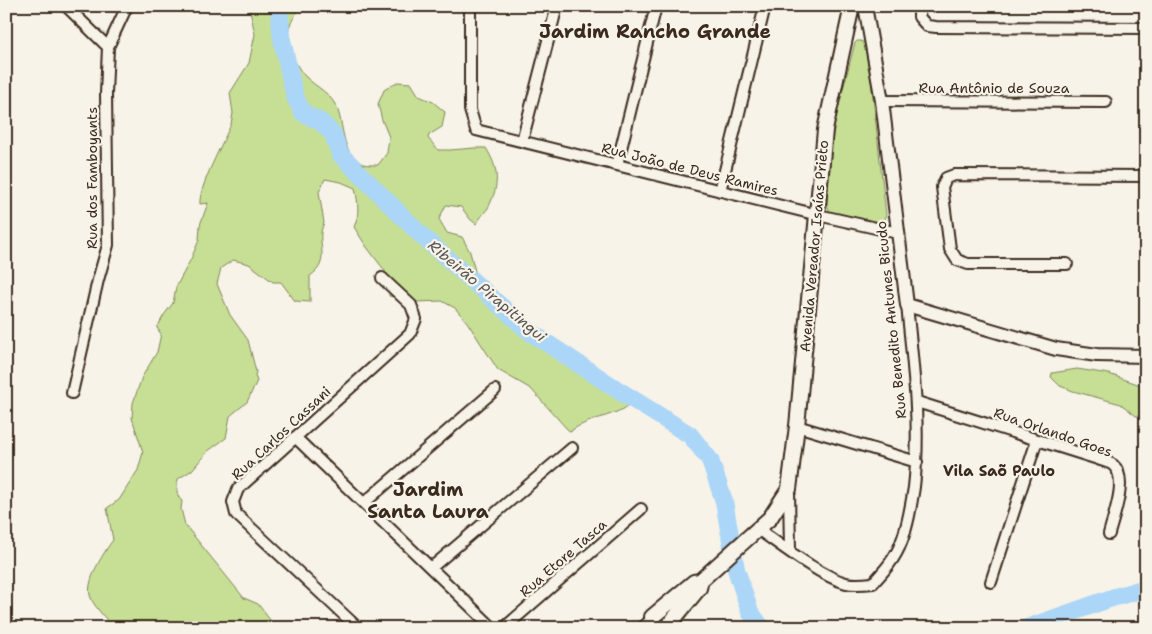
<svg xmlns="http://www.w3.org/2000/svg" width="1152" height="634" font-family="'Shantell Sans',sans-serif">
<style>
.green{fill:#c6df95;stroke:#80845a}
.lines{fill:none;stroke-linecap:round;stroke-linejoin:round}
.river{stroke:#abd6f7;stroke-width:18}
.minor-casing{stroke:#3b2a1e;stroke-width:14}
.tertiary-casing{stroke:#3b2a1e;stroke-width:16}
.secondary-casing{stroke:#3b2a1e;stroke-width:18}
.minor{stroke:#f7f3e8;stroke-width:10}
.tertiary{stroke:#f7f3e8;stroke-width:12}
.secondary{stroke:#f7f3e8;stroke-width:14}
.labels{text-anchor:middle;stroke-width:4.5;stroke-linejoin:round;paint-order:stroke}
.street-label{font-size:14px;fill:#3b2a1e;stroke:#f7f3e8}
.water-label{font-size:15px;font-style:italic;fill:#575554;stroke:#f7f3e8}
.neighbourhood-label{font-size:15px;font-weight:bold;fill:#3b2a1e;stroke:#f7f3e8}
.district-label{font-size:19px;font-weight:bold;fill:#3b2a1e;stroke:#f7f3e8}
</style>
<rect width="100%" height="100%" fill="#f7f3e8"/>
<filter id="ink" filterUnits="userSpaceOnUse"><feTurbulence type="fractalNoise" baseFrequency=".02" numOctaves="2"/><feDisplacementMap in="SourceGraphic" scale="10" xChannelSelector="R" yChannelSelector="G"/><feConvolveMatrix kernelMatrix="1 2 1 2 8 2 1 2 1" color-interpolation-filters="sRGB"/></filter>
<g filter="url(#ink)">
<path class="green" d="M249,6H300C296,14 290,23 288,31C286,43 296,68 306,77C316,87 329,92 336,106C345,124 340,154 363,164C367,165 373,165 378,165L387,153L389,137L382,120L378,104L384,90L397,82L411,83L419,96L433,102L445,112L442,127L429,135L428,138L438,150C455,151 470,147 486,148C499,169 500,185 488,208C484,213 480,218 476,224L470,219L461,207L446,205L439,219L447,233L462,237L470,252L475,271L482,285L492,297L516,316L526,327L553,341L566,350L577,362L606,379L628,395L629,406C611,417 590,418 572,430L571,432L567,429L531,389L498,370L467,322L455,308L442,301L416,302L389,296V283L385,271L366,246L354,227C360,214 358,202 355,188L341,182L325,179L319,192L324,223C314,242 333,261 310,276V302L295,301L281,282H273L249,264L233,260L221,268L217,284L230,315L248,340L256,372L255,376L257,381L247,402L230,416L226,438L208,451L192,470L178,479C177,487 175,495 182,501L181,509L185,525L244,598L258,604L276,628H113C107,619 92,605 90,595C86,580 104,552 113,540L107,508L119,500L138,470L143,452L132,418L133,403L142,377L157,352L161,334L157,328L164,315L173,303L176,287L191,259L199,240L200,225L208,203L200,204C198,188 224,141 231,124L233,113L230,93L249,63L255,34Z
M857,41H861L865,44L870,70L886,215L883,221L876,223L830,212L827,205L832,139L835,120L855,43Z
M1077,369L1109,374L1146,387V416H1136L1121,404L1073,391L1060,386L1051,377L1052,373Z"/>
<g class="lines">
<path class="river" d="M281,6L279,10L282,40L295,97L303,113L321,122L333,134L340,154L423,237L530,332L621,392L690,435L710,460L724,501L736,569L750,612L762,628
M1027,628L1112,598L1146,588"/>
<defs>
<path id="minor" d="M66,6L108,47
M470,6V110L476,130L818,215L898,233
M919,6V17L927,26L936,27L1146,28
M882,101L1106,102
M522,141L557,6
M617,165L656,6
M720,191L765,6
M1067,264H968L957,260L950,249L942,187L946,178L954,175L1146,176
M72,393L98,280L108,245L106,94L108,47L127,6
M917,402L1098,459C1102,461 1109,462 1113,465C1129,478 1113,517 1109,534
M797,426L917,462
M295,437L493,628
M789,489L790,551
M364,503L495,390
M759,530C781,545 820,576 846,583C854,585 864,584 873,583C884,571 895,559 901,543C908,526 911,506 914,487C921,426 913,366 907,305
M431,568L572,448
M991,582L1037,440
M358,628L236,514L233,502L238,489L410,334L416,319L411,305L382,278
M504,628L641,509"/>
<path id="tertiary" d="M865,6L882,101L907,305L1056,349L1097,355L1146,356
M643,628L648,624"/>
<path id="secondary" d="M652,617L694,582L700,581L770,518L789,489L797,426L825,130L852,6
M668,626L699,588L700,584"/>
</defs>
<use href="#minor" class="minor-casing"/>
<use href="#tertiary" class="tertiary-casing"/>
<use href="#secondary" class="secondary-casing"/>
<use href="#minor" class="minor"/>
<use href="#tertiary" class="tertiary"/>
<use href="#secondary" class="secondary"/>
</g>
</g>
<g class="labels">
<g class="street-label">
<text x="994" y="93">Rua Antônio de Souza</text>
<text transform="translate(690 169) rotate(14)" y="5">Rua João de Deus Ramires</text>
<text transform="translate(92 178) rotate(-90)" y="5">Rua dos Famboyants</text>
<text transform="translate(814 246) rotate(-85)" y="5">Avenida Vereador Isaías Prieto</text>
<text transform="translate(891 320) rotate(-96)" y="5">Rua Benedito Antunes Bicudo</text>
<text transform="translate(1053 432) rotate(19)" y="5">Rua Orlando Goes</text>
<text transform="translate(281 433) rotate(-43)" y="5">Rua Carlos Cassani</text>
<text transform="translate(563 558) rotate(-41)" y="5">Rua Etore Tasca</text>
</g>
<g class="water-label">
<text transform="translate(487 291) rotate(40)" y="5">Ribeirão Pirapitingui</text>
</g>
<g class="neighbourhood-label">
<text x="999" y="476">Vila Saõ Paulo</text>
</g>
<g class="district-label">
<text x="655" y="38">Jardim Rancho Grande</text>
<text x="428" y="496">Jardim<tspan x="428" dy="22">Santa Laura</tspan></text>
</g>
</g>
<rect width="1152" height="634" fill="none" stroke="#f7f3e8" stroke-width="25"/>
<rect x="12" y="12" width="1127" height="609" fill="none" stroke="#3b2a1e" stroke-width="2" filter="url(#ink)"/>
</svg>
